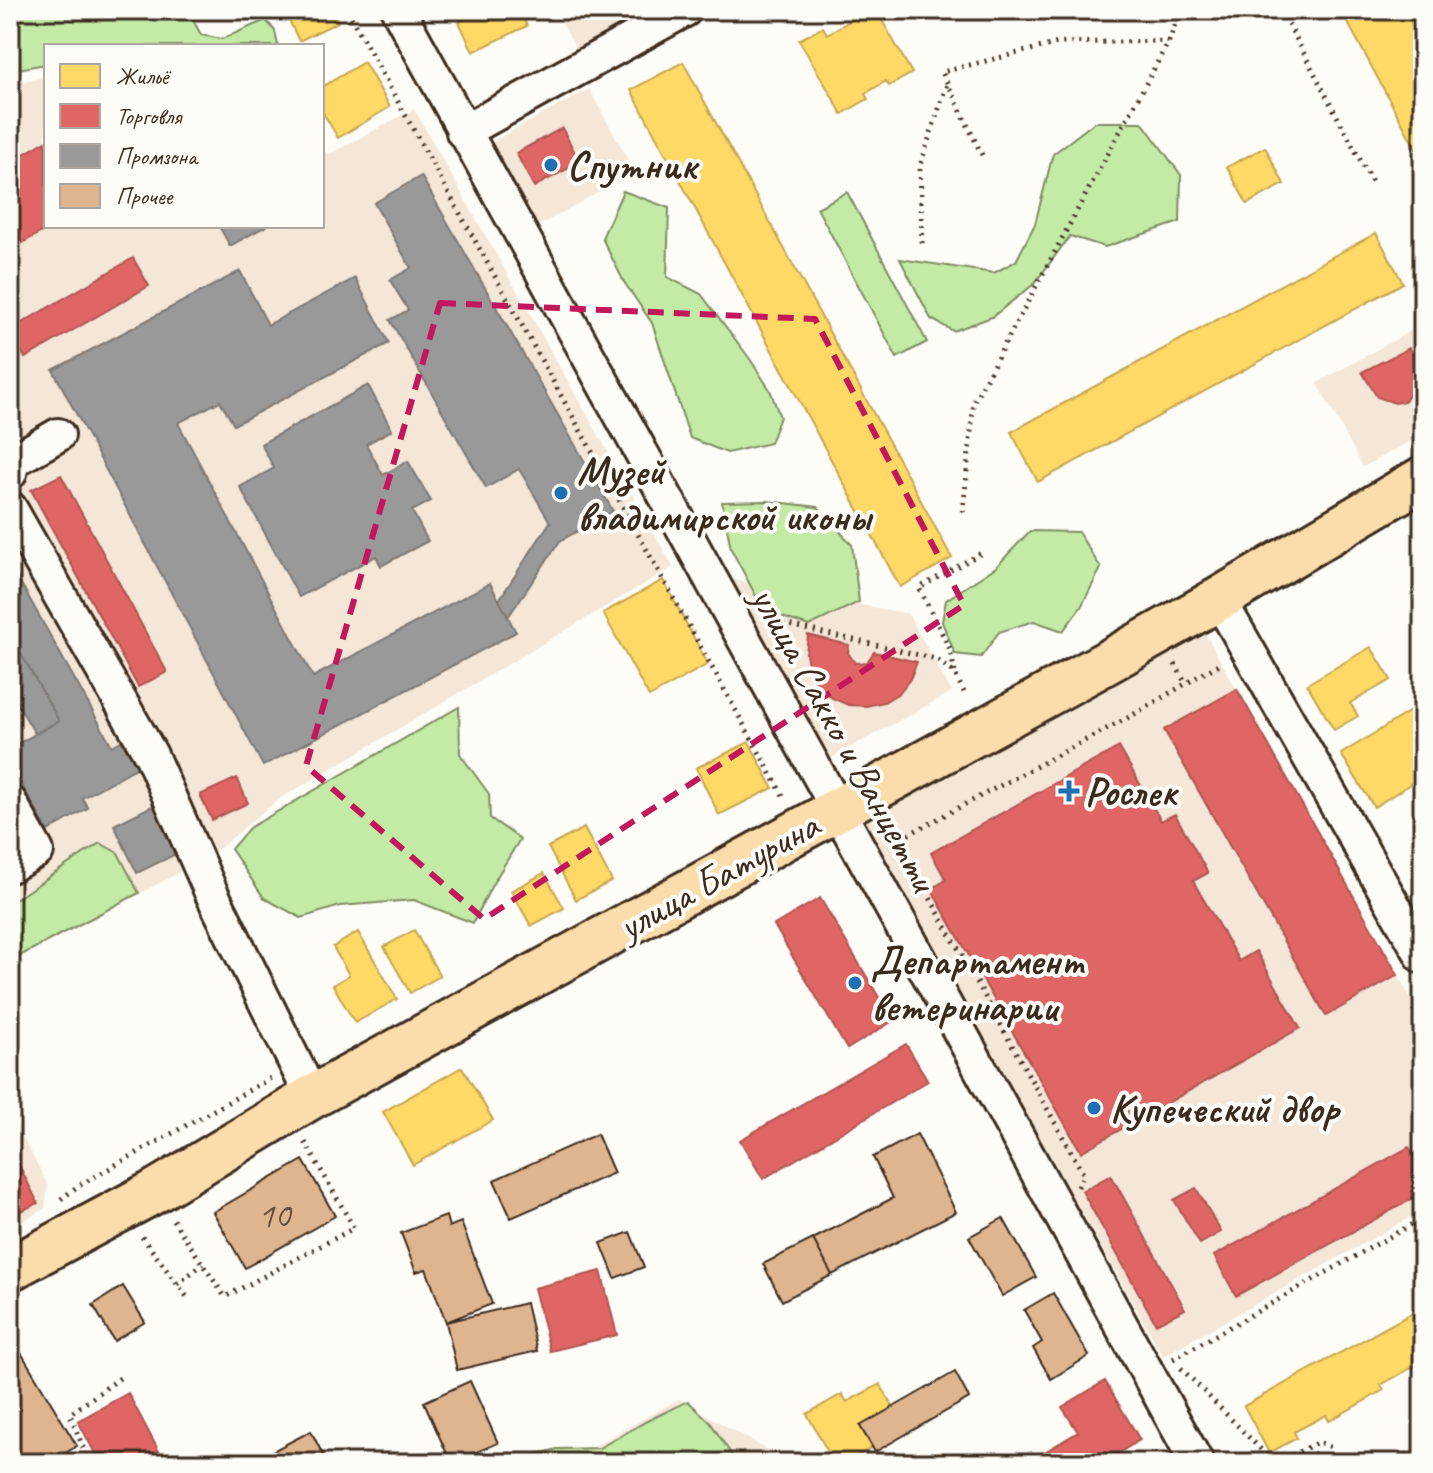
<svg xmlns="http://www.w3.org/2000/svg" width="1433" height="1473" font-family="Caveat,sans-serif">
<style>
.built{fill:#f4e7d8}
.green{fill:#c3eba6;stroke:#7f8a62;stroke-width:2}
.homes{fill:#ffd966;stroke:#c4a450;stroke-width:2}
.shops{fill:#e06666;stroke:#ae5450;stroke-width:2}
.industry{fill:#999;stroke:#7d7874;stroke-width:2}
.building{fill:#dfb590;stroke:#3b2a1e;stroke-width:2}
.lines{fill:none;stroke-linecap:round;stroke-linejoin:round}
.minor-casing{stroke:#3b2a1e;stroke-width:38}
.major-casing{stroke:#3b2a1e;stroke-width:48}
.path{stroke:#3b2a1e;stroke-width:5;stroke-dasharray:2 6;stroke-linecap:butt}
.minor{stroke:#fdfcf7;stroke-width:32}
.major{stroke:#fbddab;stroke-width:42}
.marked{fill:none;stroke:#c2185b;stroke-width:6;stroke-dasharray:16 10;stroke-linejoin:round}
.poi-dot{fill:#1f6fb2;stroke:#fdfcf7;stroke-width:3}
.labels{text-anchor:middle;stroke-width:8;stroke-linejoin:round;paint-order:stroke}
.number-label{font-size:36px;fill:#644d3a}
.poi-label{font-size:40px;font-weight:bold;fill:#3b2a1e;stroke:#fdfcf7;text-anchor:start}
.street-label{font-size:40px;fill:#3b2a1e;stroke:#fdfcf7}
</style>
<rect width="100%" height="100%" fill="#fdfcf7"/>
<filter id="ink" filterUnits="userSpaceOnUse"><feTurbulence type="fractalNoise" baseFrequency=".0125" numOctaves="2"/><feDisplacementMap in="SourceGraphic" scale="16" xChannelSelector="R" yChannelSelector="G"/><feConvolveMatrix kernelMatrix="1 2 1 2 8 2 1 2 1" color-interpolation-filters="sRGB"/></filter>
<g filter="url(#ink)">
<path class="built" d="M555,10H648L576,49Z
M46,76V226H322V151L330,154L414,109L673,567L276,801L210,856L10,963V86Z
M589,89L635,172L536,227L490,143Z
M1423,324V434L1363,467L1317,383Z
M728,579L908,614L952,692L829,759Z
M1201,626L1423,1020V1210L1163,1356L859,819Z
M10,1113L48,1185L45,1208L10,1229Z
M679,1399L790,1463H564Z"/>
<path class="green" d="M10,10H188L201,35L222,39L266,20L275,31L278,46H46V64L13,70L10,65Z
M1095,122H1142L1181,175L1180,222L1105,247L1070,236L1034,284L992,317L953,331L931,319L900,259L994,273L1016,261L1035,224L1053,154Z
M623,191L669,208L667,277L701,294L750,359L770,390L780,417L770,443L727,453L690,438L652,323L624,282L602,238Z
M847,192L927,342L897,358L817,208Z
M767,501L818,507L852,545L859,602L809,626L764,611L731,549L722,502Z
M1030,531L1078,532L1101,568L1081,607L1063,631L1034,621L999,632L981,657L955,654L942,622L946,600L996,567Z
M459,707L460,754L489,794L490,818L520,839L492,885L473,923L414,900L340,906L301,918L264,898L231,849L249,828Z
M100,843L118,853L139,893L10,961V903Z
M688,1401L710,1422L737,1463H518L534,1455L557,1449L599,1448L647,1421Z"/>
<path class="homes" d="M284,10H333L338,22L299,41Z
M484,10H520L527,26L473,52L459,22Z
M851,10H876L912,73L889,86L886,81L865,94L868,99L842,114L799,40L823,27L827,34L853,19L849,11Z
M1341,10H1404L1406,13L1423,44V162Z
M364,62L390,107L338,138L322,111V87Z
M683,62L952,558L900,587L631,90Z
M1265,147L1284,184L1247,204L1227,167Z
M1376,233L1403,283L1038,482L1011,432Z
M663,580L708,664L649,697L603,613Z
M1371,647L1391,680L1350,703L1358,716L1334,730L1307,684Z
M1423,703V743L1413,749L1423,764V776L1374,807L1341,754Z
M749,742L773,788L719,815L696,768Z
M584,828L612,881L576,900L548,847Z
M544,873L564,908L531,926L511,891Z
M414,930L440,976L410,993L384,947Z
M358,932L397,999L355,1023L333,985L349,975L333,947Z
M462,1067L493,1120L413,1165L383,1112Z
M1423,1307V1369L1418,1371L1415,1366L1381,1385L1384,1390L1329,1421L1326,1415L1294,1432L1297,1438L1269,1453L1244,1406Z
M880,1384L893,1407L860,1426L873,1447L845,1463H834L807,1414L842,1394L847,1402Z"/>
<path class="shops" d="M562,128L580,162L534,187L516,153Z
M46,141V226H52L10,250V162Z
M133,258L149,286L25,358L10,330Z
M1409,348L1420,369L1418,387L1404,401L1395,403L1377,397L1362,372Z
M61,475L167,672L138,687L31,490Z
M808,635L849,645L848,653L855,663L867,662L874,652L917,662L910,679L899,693L884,702L866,706L848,705L832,698L819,686L809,671L806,653Z
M1237,689L1398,975L1326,1016L1164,730Z
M1119,747L1161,821L1175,814L1208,873L1193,881L1239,961L1256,951L1300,1028L1081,1152L931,889L946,880L931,853Z
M237,778L248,803L212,820L200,795Z
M820,898L893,1021L847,1049L774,925Z
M906,1044L928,1081L763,1179L740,1140Z
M10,1147L38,1203L13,1215L10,1209Z
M1409,1147L1423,1172V1193L1236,1296L1214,1256Z
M1111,1175L1185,1309L1156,1324L1082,1191Z
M1196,1188L1221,1232L1200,1244L1174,1200Z
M601,1271L617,1335L550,1351L534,1288Z
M1105,1381L1140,1440L1102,1463H1026L1078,1432L1062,1407Z
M128,1393L165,1463H100L78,1421Z"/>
<path class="industry" d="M421,176L613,511L560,541L508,617L499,600L550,522L519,469L486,488L390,320L408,310L390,280L411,268L374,203Z
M219,226H266L230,246Z
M240,271L268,325L355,278L389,343L234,425L220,401L178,423L313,677L490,583L516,632L263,766L53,370Z
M368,385L392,430L366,444L383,475L408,461L431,501L412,511L428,541L381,566L376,556L299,597L240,487L274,468L261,444Z
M10,564L112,746L128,737L143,764L82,798L88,808L48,831L10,764V748L59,721L10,634Z
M10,634L59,721L35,734L10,691Z
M160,802L184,850L137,873L114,825Z"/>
<path class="building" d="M597,1134L614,1173L511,1218L494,1180Z
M917,1134L956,1212L832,1275L813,1239L893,1198L873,1157Z
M303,1160L335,1216L245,1268L213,1212Z
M446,1216L449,1227L461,1222L492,1304L446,1322L426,1269L416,1272L401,1233Z
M1003,1218L1036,1277L1002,1296L969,1237Z
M630,1232L644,1267L615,1278L601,1243Z
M813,1239L832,1275L782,1301L763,1264Z
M123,1286L145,1322L114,1341L93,1305Z
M1053,1293L1089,1356L1051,1379L1033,1348L1042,1342L1024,1310Z
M526,1303L537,1351L457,1370L446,1322Z
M11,1336L77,1446L49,1463H10Z
M955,1372L969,1398L875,1452L860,1426Z
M470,1381L498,1443L451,1463L424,1402Z
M311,1431L327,1463H269L265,1455Z"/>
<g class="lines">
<defs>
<path id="minor" d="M398,10L1197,1463
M463,132L685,10
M10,473L13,461L58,435
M10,508L151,755L211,892L312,1097
M1219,599L1423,957
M10,802L37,851L10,866"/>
<path id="major" d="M10,1269L154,1192L312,1097L1102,665L1219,599L1423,478"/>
</defs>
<use href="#minor" class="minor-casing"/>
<use href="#major" class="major-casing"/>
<path class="path" d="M347,10L785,799
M1281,10L1373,184
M982,155L942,72L1058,43L1169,41
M922,243L920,166L947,84
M1412,407L1423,426
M963,512L974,401L1169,41L1180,10
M767,620L936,659L955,674L966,696
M1175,664L1186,684
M955,672L949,647L919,588L985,551
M1078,1187L1084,1175L898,840L1131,716L1221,663
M61,1199L78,1186L271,1078
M173,1220L225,1297L354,1228L305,1142
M142,1237L190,1301
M177,1284L203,1264
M1173,1359L1423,1218
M1181,1368L1274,1463
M89,1463L70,1414L124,1375
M1278,1463L1318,1442L1334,1448"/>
<use href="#minor" class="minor"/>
<use href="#major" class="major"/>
</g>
</g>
<path class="marked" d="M440,303L815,319L964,605L484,919L306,766Z"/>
<g class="poi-dot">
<circle cx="551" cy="165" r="8"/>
<circle cx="561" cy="493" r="8"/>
<path d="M1065 779h8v8h8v8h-8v8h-8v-8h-8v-8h8z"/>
<circle cx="855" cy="983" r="8"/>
<circle cx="1094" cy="1108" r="8"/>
</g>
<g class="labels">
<g class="number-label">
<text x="274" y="1227">10</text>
</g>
<g class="poi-label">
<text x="567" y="179">Спутник</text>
<text x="577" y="484">Музей<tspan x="577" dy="46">владимирской иконы</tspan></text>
<text x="1085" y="805">Рослек</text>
<text x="871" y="974">Департамент<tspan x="871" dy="46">ветеринарии</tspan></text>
<text x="1110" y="1122">Купеческий двор</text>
</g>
<g class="street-label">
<text transform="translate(845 738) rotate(61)" y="14">улица Сакко и Ванцетти</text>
<text transform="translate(718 875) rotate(-29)" y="14">улица Батурина</text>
</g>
</g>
<rect width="1433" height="1473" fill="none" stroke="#fdfcf7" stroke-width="40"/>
<rect x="20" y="20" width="1393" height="1433" fill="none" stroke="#3b2a1e" stroke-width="3" filter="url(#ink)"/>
<rect x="44" y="44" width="280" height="184" fill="#fdfcf7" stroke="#afa8a0" stroke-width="2"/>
<rect x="60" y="64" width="40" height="24" fill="#ffd966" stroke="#afa8a0" stroke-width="2"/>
<text x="116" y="84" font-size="24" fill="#3b2a1e">Жильё</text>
<rect x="60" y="104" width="40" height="24" fill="#e06666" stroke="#afa8a0" stroke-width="2"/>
<text x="116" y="124" font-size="24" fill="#3b2a1e">Торговля</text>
<rect x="60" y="144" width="40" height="24" fill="#999999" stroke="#afa8a0" stroke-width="2"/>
<text x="116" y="164" font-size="24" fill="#3b2a1e">Промзона</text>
<rect x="60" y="184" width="40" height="24" fill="#dfb590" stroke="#afa8a0" stroke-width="2"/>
<text x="116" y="204" font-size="24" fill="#3b2a1e">Прочее</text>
</svg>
